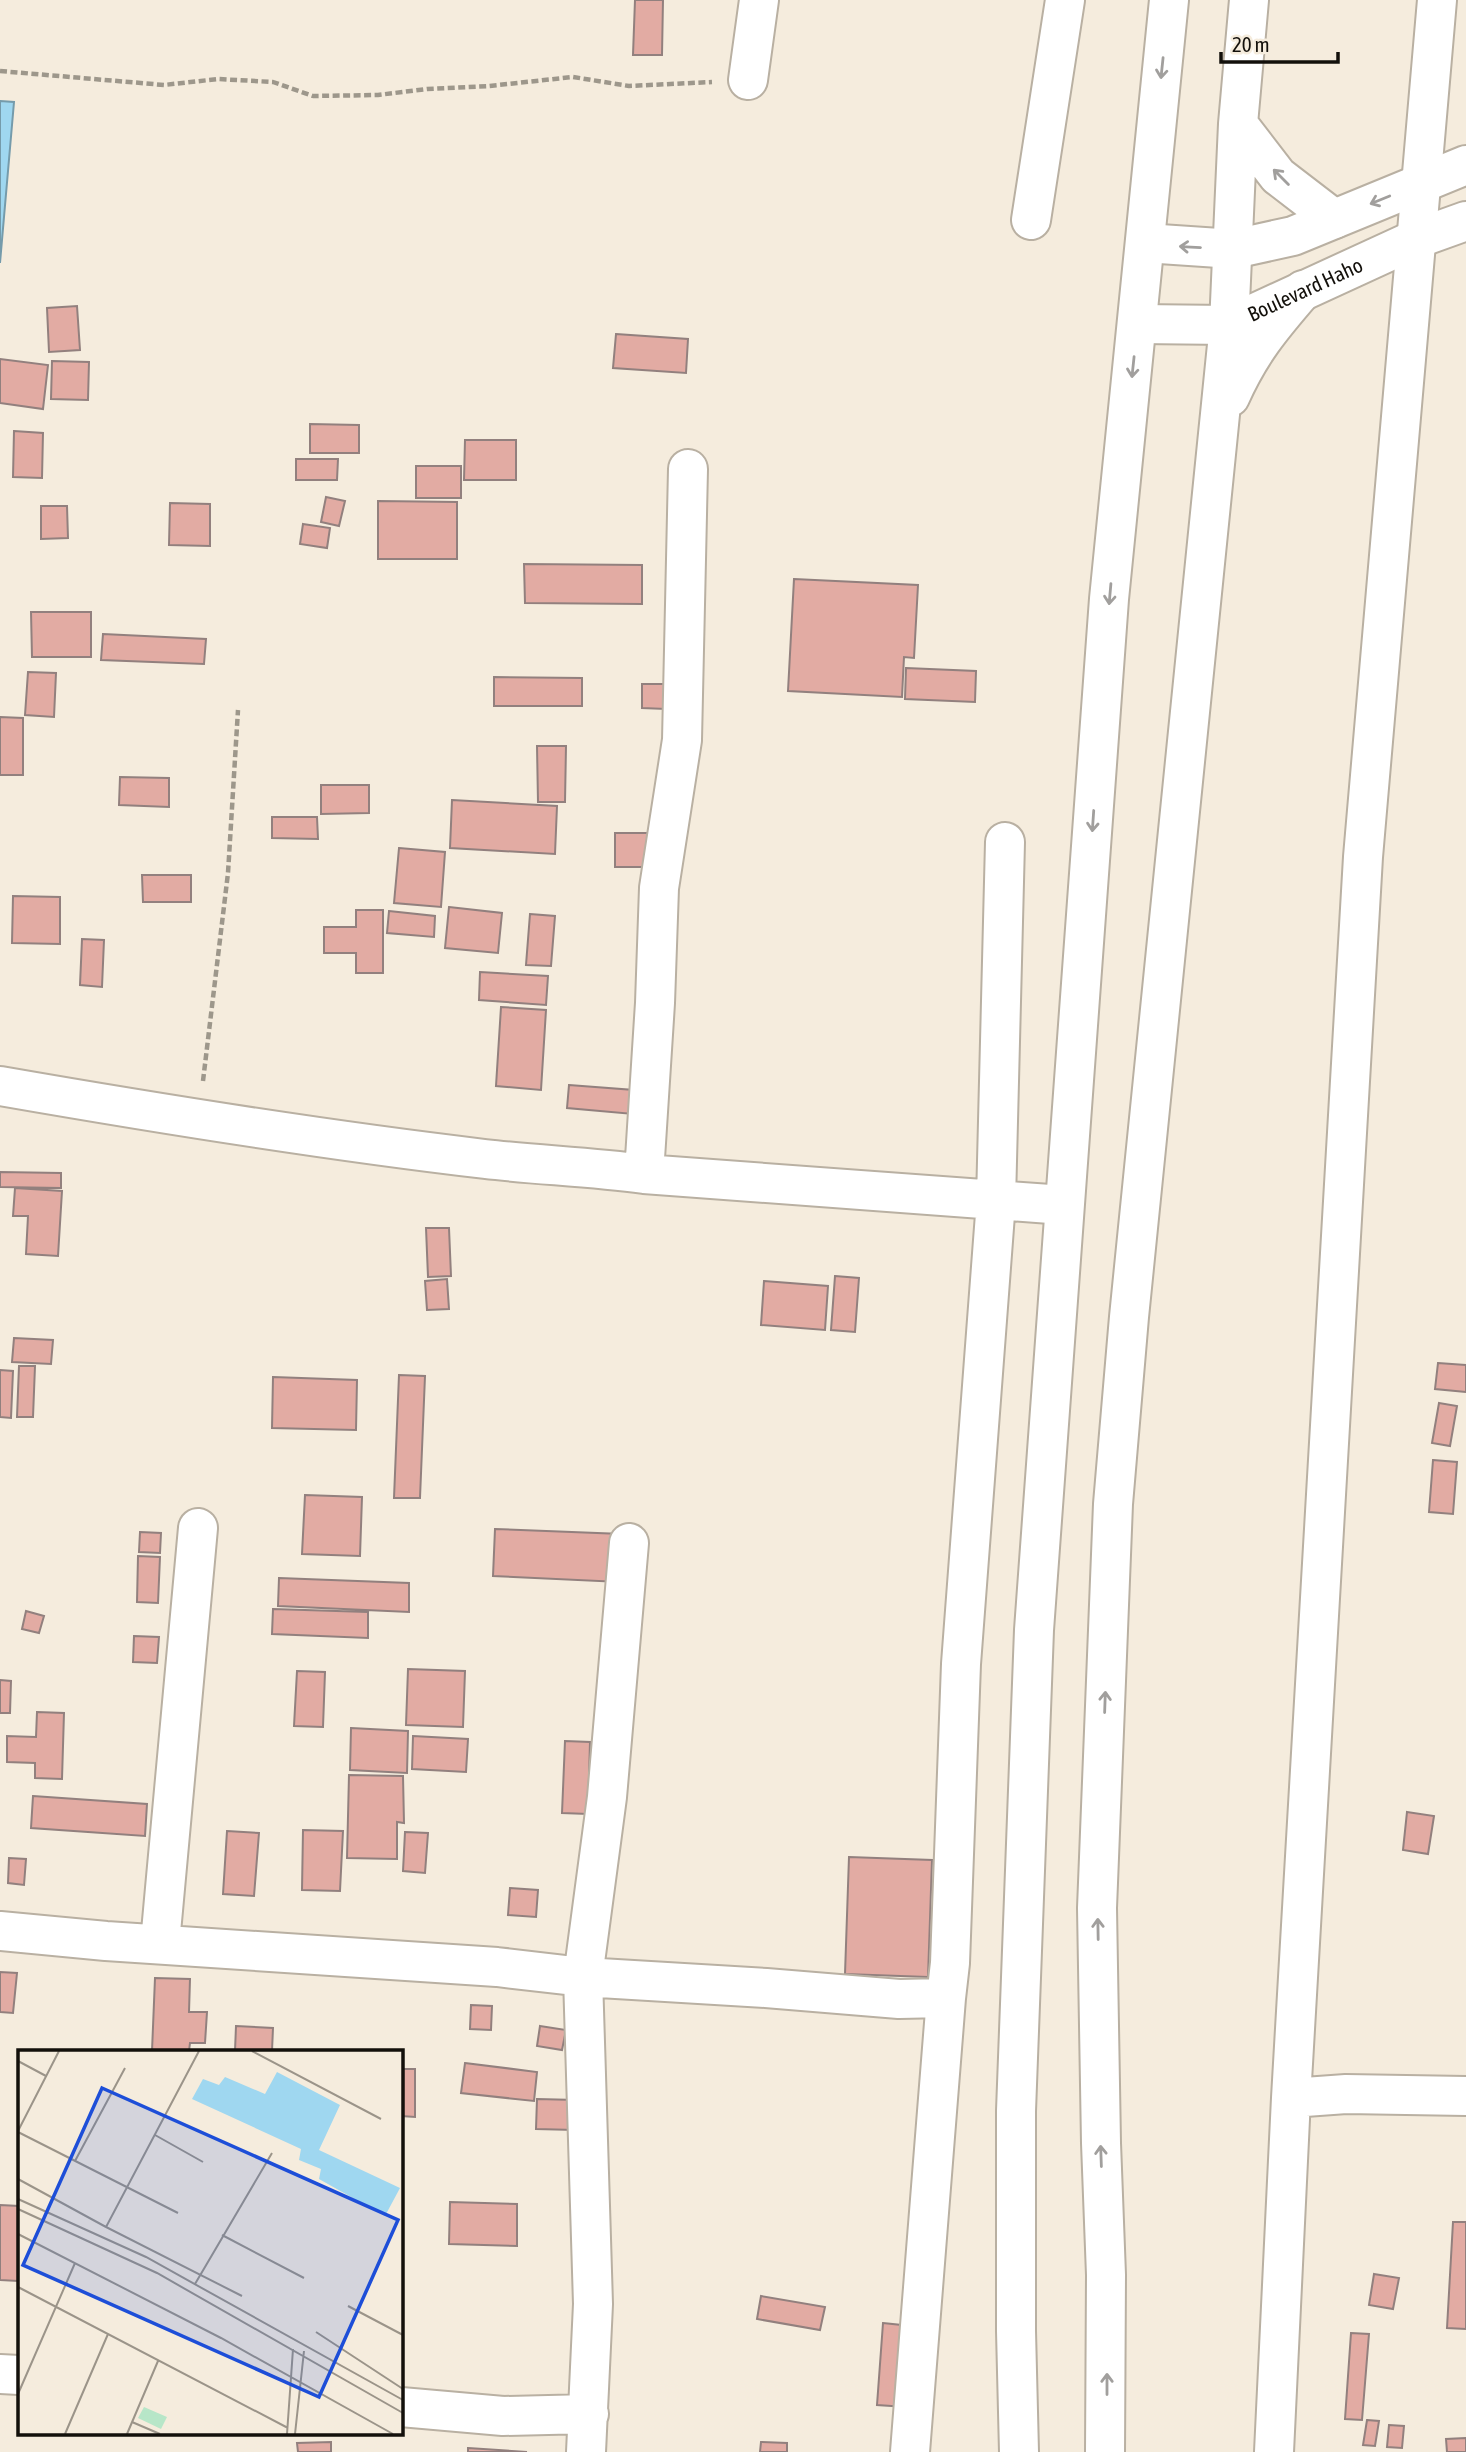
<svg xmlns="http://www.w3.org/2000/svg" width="1466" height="2452" font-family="'Asap Condensed',sans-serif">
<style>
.water{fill:#9fd7f0;stroke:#759bab;stroke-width:2}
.building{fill:#e2aba3;stroke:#92807e;stroke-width:2}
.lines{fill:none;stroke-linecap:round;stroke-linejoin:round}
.street-casing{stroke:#b9b0a2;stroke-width:42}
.secondary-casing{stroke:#b9b0a2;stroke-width:42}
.primary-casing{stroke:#b9b0a2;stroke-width:42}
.path{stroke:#9d978b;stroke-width:4.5;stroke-dasharray:7 3.5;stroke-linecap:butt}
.street{stroke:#fff;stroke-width:38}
.secondary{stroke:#fff;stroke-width:38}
.primary{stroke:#fff;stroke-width:38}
.oneway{stroke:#a19f9d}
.labels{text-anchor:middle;stroke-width:5;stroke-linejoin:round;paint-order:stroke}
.street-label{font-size:21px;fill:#13100b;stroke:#f5ecdd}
.inset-road{fill:none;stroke:#9b9489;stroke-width:2}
.view{fill:#1d4ed8;fill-opacity:0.15;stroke:#1d4ed8;stroke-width:3.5}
.inset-edge{fill:none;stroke:#13100b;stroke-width:3.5}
</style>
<rect width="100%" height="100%" fill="#f5ecdd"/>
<path class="water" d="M0,101L14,102L0,263Z"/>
<path class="building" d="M635,0H663L662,55H633Z
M77,306L80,350L49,352L47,308Z
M616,334L688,339L686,373L613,368Z
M0,359L48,365L43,409L0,403Z
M52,361L89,362L88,400L51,399Z
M310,424L359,425V453H310Z
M14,431L43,433L42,478L13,477Z
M465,440H516V480H464Z
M296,459H338L337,480H296Z
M416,466H461V498H416Z
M326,497L345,501L339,526L321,522Z
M378,501L457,502V559H378Z
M170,503L210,504V546L169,545Z
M41,506H67L68,538L41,539Z
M303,524L330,528L327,548L300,544Z
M524,564L642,565V604L525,603Z
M794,579L918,585L914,658L904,657L902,697L788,691Z
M31,612H91V657H32Z
M103,634L206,639L204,664L101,660Z
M906,668L976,671L975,702L905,699Z
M28,672L56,673L54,717L25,715Z
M494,677L582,678V706H494Z
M642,684H666V709L642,708Z
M0,717L23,718V775H0Z
M537,746H566L565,802H538Z
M120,777L169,778V807L119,805Z
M321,785H369V813L321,814Z
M452,800L557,806L555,854L450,848Z
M272,817H317L318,839L272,838Z
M615,833H658V867H615Z
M399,848L445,852L441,907L394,903Z
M142,875H191V902H143Z
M13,896L60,897V944L12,943Z
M449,907L502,913L498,953L445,948Z
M356,910H383V973H356V953H324V927H356Z
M389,911L435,916L434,937L387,933Z
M530,914L555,916L551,966L526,965Z
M82,939L104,940L102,987L80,985Z
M480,972L548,976L546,1005L479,1000Z
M501,1007L546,1010L541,1090L496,1086Z
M569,1085L634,1090L633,1114L567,1108Z
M0,1172L61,1173V1188L0,1187Z
M15,1188L62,1191L58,1256L26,1254L28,1216H13Z
M426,1228H449L451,1276L428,1277Z
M835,1276L859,1278L855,1332L831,1330Z
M447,1279L449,1309L427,1310L425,1281Z
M764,1281L828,1286L825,1330L761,1325Z
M14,1338L53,1340L51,1364L12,1362Z
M1438,1363L1466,1365V1392L1435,1389Z
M19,1366H35L33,1417H17Z
M0,1370L13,1371L11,1418L0,1417Z
M399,1375L425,1376L420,1498H394Z
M273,1377L357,1380L356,1430L272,1428Z
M1439,1403L1457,1406L1450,1446L1432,1443Z
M1433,1460L1457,1462L1453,1514L1429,1512Z
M305,1495L362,1497L360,1556L302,1554Z
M495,1529L622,1534L620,1582L493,1576Z
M140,1532L161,1533L160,1553L139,1552Z
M138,1556L160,1557L158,1603L137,1602Z
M279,1578L409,1583V1612L278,1606Z
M273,1609L368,1612V1638L272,1634Z
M26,1611L44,1616L39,1633L22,1629Z
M134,1636L159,1637L157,1663L133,1662Z
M408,1669L465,1671L463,1727L406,1725Z
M297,1671L325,1672L323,1727L294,1726Z
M0,1680L11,1681L10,1713H0Z
M37,1712L64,1713L62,1779L35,1778V1763L7,1762V1736L36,1737Z
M351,1728L408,1731L407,1773L350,1770Z
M413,1736L468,1739L466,1772L412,1769Z
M565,1741L590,1742L588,1814L562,1813Z
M349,1775L403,1776L404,1823L397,1822V1859L347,1858Z
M33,1796L147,1804L145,1836L31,1828Z
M1407,1812L1434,1816L1428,1854L1403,1850Z
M303,1830L343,1831L340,1891L302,1890Z
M227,1831L259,1833L254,1896L223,1894Z
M405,1832L428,1833L425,1873L403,1871Z
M849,1857L932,1860L928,1977L845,1974Z
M9,1858L26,1859L24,1885L8,1883Z
M510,1888L538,1890L536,1917L508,1915Z
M0,1972L17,1973L13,2013L0,2012Z
M155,1978L190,1979L189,2012H207L205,2043H190L189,2051H152Z
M471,2005L492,2006L491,2030L470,2029Z
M236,2026L273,2028L272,2051H235Z
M540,2026L566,2030L562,2050L537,2046Z
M465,2063L537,2072L534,2101L461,2093Z
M401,2069H415V2117L401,2116Z
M537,2099L576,2100L575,2130L536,2129Z
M450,2202L517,2204V2246L449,2244Z
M0,2205L19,2206L18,2281L0,2280Z
M1453,2222H1466V2329L1447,2328Z
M1374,2274L1399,2278L1393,2309L1369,2305Z
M761,2296L825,2307L820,2330L757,2319Z
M883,2323L911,2326L906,2407L877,2405Z
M1351,2333L1369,2334L1362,2420L1345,2419Z
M1367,2420L1379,2421L1375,2446L1363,2445Z
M1389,2425L1404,2426L1402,2448L1387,2447Z
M1466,2438V2452H1447L1446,2439Z
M331,2442V2452H298L297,2443Z
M761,2442L787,2443V2452H760Z
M468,2448L527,2452H468Z"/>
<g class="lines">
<defs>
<path id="street" d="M748,80L759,0
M1031,220L1065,0
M0,1086C161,1114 323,1140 485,1159C538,1165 591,1167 644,1174L1064,1205
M644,1174L655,1003L659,888L682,740L688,469
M0,1931L106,1941L497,1967L583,1977L766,1988L899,1999L946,1998L950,1963L961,1664L996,1201L1005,842
M160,1943L198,1528
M1291,2098L1346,2094L1466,2096
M0,2374L19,2375
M401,2407L503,2416L589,2414
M586,2452L593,2304L583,1977L607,1797L629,1543
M910,2452L946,1998
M1274,2452L1291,2098L1363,857L1437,0"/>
<g id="secondary">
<path d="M1145,243L1234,249L1293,236L1466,165"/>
<path id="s1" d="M1138,324L1229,325L1416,239L1466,221"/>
</g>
<path id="primary" d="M1238,124L1278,176L1334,219
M1230,397C1250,352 1271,327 1303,290
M1019,2452L1016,2331V2111L1034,1630L1109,599L1169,0
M1105,2452L1106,2275L1101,2143L1097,1908L1113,1504L1129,1317L1229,325L1238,124L1249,0"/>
</defs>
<use href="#street" class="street-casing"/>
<use href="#secondary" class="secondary-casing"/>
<use href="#primary" class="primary-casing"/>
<path class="path" d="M0,71L164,85L218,79L273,82L313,96L378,95L427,89L489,86L573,77L629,86L712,82
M203,1081L228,873L238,710"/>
<use href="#street" class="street"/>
<use href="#secondary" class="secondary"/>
<use href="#primary" class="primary"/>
</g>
<defs><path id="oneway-shaft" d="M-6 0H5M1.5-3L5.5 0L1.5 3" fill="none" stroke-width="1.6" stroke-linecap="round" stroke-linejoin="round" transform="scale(1.75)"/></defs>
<g class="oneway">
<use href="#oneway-shaft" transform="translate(1162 68) rotate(96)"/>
<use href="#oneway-shaft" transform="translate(1281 177) rotate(-135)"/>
<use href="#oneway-shaft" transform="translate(1380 200) rotate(158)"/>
<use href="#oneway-shaft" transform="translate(1190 247) rotate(-177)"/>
<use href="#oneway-shaft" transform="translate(1133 367) rotate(96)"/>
<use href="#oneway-shaft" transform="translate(1110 594) rotate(95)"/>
<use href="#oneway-shaft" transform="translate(1093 821) rotate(94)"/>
<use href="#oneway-shaft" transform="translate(1105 1702) rotate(-88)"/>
<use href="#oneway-shaft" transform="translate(1098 1929) rotate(-91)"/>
<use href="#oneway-shaft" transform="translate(1101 2156) rotate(-92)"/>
<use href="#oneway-shaft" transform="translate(1107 2384) rotate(-90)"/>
</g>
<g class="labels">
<g class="street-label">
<text dy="7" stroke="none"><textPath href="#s1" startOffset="175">Boulevard Haho</textPath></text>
</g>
</g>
<g transform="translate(18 2050)">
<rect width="385" height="385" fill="#f5ecdd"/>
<path d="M126,357L149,367L143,379L120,368Z" fill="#b7e6c8"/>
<path d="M259,22L322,55L301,100L382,138L367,166L301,129L303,119L281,110L283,99L174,49L185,29L201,35L207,27L247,44Z" fill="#9fd7f0"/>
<path class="inset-road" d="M181,1L88,177L224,246M234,1L363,69M0,11L28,26M0,81L41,1M0,82L160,163M137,85L185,112M57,111L107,18M0,129L88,177M0,149L128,207L385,350M0,159L139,223L385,363M0,184L203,288L375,384M204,185L286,228M177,234L254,103M0,237L270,378M330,256L385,285M298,282L385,339M0,344L57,213M114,372L142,384M47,384L90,284M109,384L140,311M269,384L275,299M277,384L286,301"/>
<path class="view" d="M84,38L380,170L301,347L5,215Z"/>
<rect width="385" height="385" class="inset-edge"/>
</g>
<path d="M1221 52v10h117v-10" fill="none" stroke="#13100b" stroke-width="3.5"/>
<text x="1232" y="52" font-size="21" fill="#13100b" stroke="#f5ecdd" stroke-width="5" paint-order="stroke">20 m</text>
</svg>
